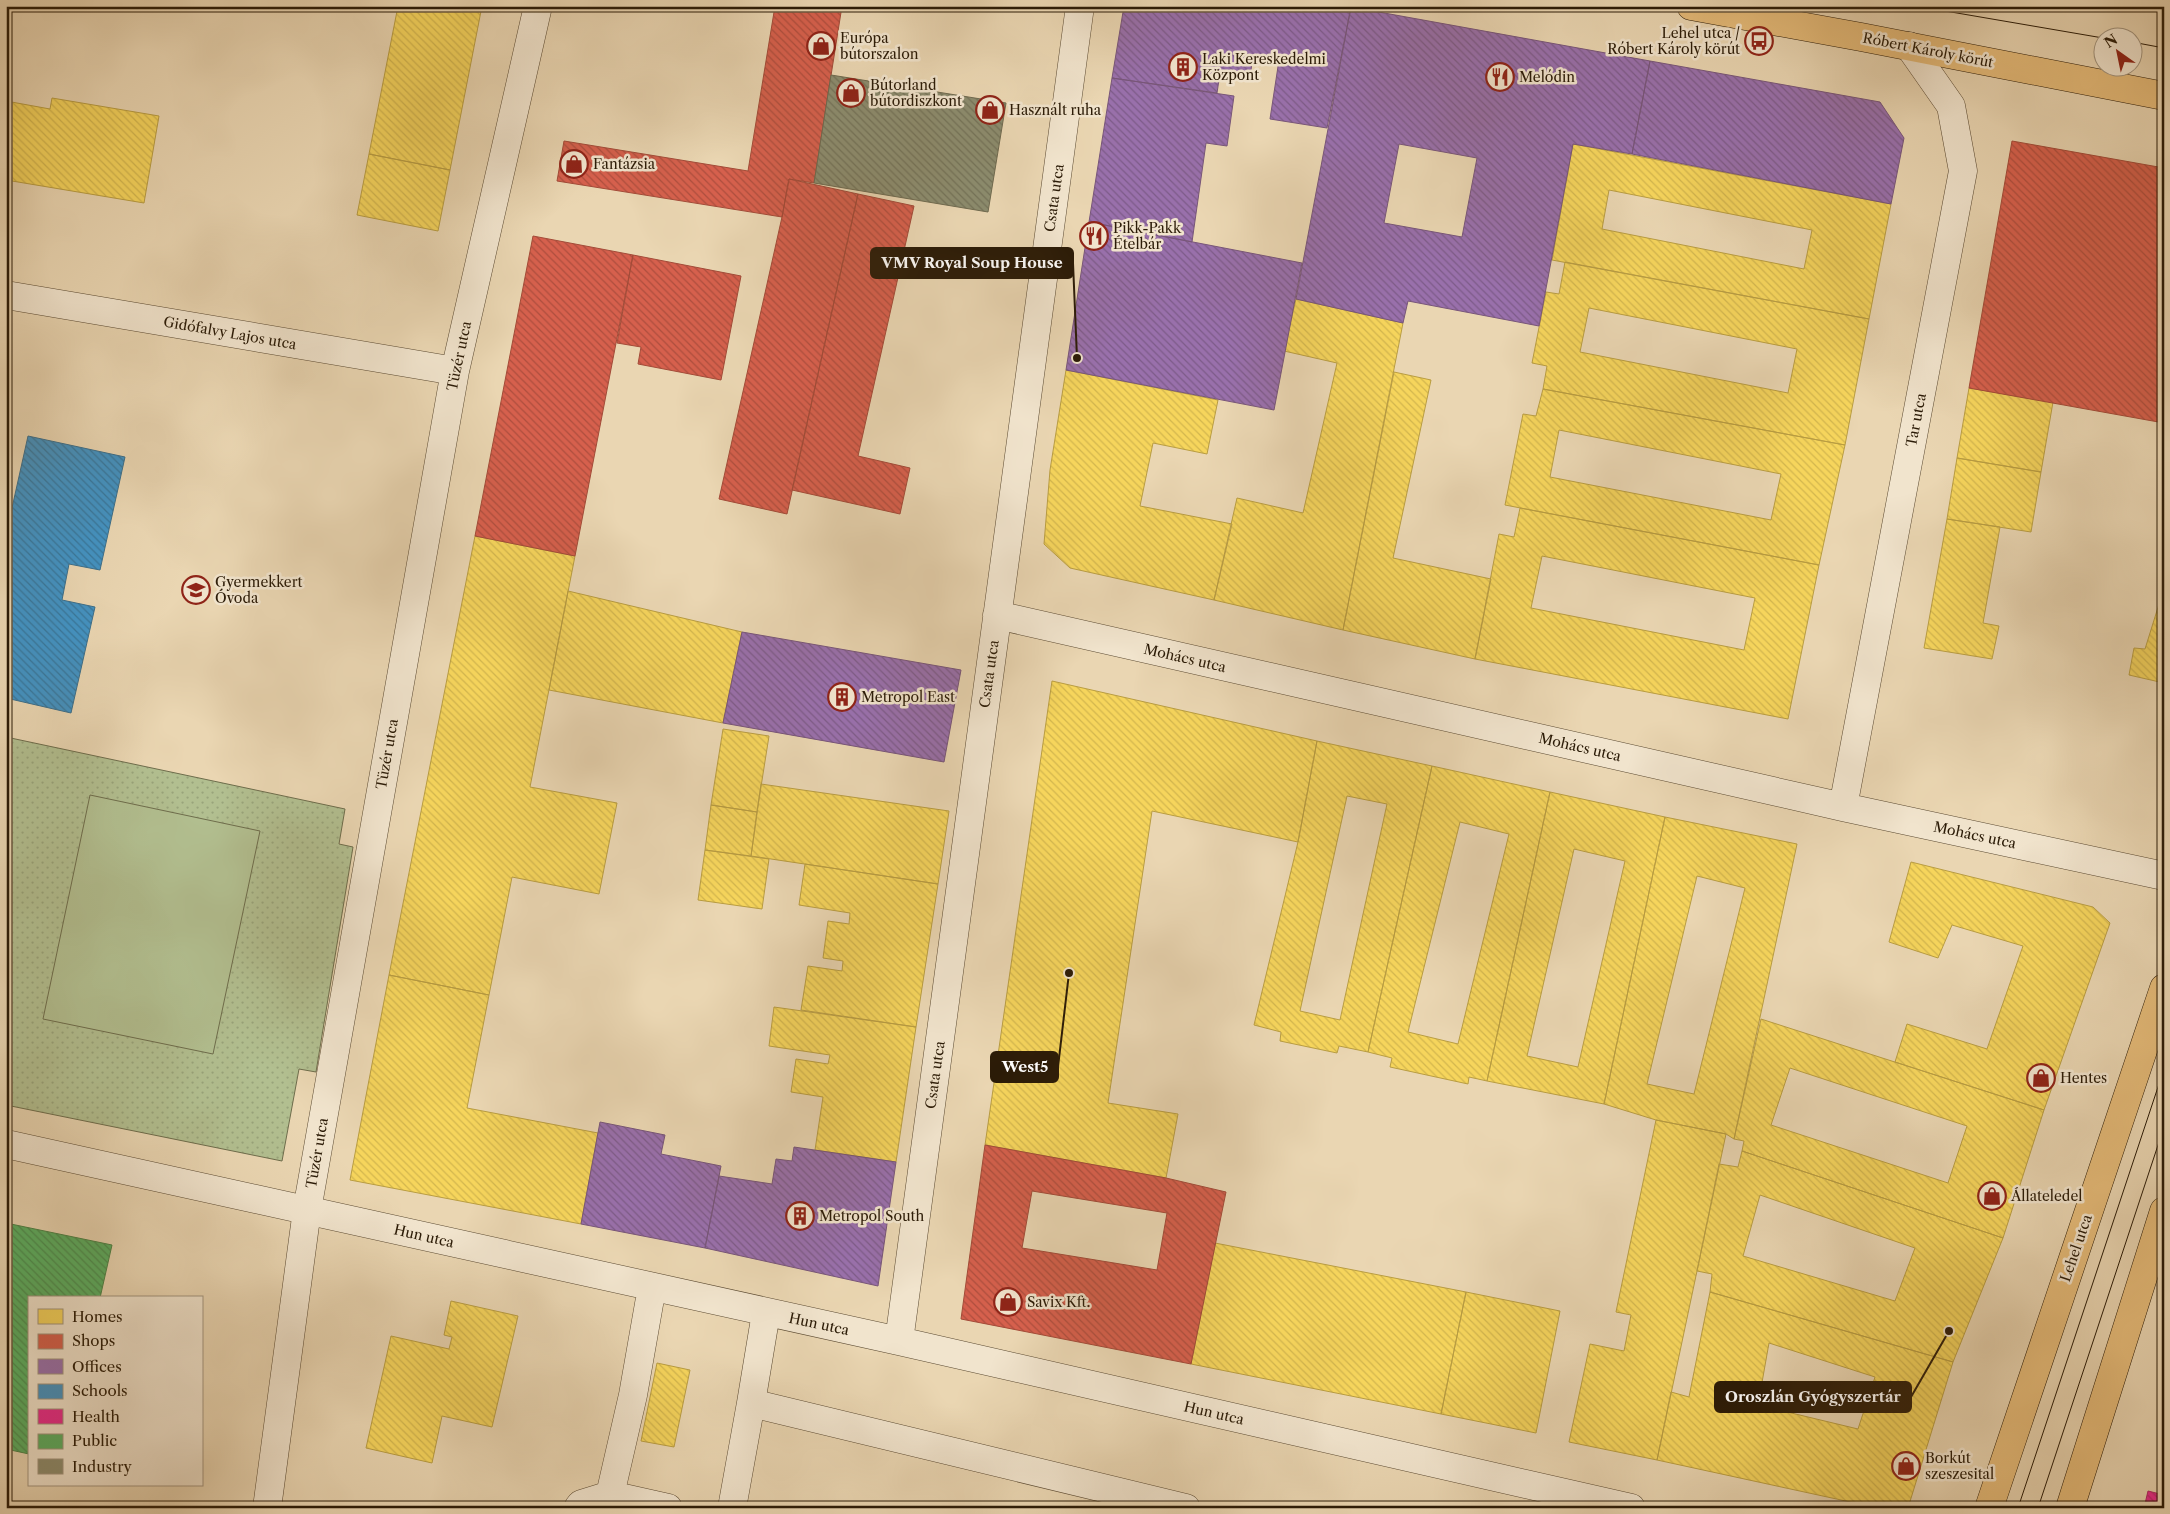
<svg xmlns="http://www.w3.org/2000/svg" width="2170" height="1514" font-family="'Libre Caslon Text',serif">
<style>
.park{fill:url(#park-dots);stroke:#6e6d4c}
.pitch{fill:#b2bf90;stroke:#6e6d4c}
.homes{fill:url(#homes-back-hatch);stroke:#b99d42;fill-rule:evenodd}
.shops{fill:url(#shops-back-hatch);stroke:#a34b38;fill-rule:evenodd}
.offices{fill:url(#offices-back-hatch);stroke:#78567a;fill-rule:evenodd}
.schools{fill:url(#schools-back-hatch);stroke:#3c6f8b}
.health{fill:url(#health-back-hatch);stroke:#af2563}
.public{fill:url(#public-back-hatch);stroke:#4c8246}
.industry{fill:url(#industry-back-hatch);stroke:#6f6a4f}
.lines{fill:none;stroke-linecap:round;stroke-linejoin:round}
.minor-casing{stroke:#5b4a32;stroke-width:29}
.major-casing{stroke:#2b1b07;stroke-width:29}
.minor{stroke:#f1e4cd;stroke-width:28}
.major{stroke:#e5bb79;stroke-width:28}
.tram{stroke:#2b1b07;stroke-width:1}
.labels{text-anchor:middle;stroke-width:5;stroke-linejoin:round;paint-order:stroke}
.poi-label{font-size:14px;fill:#2b1b07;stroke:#f1e4cd;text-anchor:start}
.street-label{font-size:14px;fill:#2b1b07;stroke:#f1e4cd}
.leader{fill:none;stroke:#2b1b07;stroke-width:2}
.callout-dot{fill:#2b1b07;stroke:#f1e4cd;stroke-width:2}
.callout{fill:#2b1b07;stroke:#2b1b07;stroke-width:2}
.callout-label{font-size:15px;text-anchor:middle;font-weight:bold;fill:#fff}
</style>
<defs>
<pattern id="park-dots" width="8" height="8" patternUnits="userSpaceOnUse" patternTransform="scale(1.25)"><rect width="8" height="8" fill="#b2bf90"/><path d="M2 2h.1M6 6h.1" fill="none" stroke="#99a47b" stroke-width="1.8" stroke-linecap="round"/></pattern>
<pattern id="homes-back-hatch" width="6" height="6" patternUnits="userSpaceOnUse" patternTransform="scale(1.25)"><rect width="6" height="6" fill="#f6d55c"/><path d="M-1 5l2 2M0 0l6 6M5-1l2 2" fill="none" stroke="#d3b64e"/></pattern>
<pattern id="shops-back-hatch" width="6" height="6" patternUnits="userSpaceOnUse" patternTransform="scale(1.25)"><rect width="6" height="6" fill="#d6604d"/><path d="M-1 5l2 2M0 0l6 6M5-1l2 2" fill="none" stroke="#ae4e3e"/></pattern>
<pattern id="offices-back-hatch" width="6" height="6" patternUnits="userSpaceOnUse" patternTransform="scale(1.25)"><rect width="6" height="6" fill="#9970ab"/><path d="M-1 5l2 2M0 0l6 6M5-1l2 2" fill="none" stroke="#7d5b89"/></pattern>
<pattern id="schools-back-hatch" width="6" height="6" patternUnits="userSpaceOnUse" patternTransform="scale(1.25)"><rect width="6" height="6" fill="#4393c3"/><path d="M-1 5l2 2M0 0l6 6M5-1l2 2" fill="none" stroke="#38779c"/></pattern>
<pattern id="health-back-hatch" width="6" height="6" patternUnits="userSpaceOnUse" patternTransform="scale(1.25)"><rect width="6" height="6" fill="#e7298a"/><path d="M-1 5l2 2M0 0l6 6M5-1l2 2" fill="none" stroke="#bb226f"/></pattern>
<pattern id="public-back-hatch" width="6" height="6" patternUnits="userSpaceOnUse" patternTransform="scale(1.25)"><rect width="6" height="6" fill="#5aae61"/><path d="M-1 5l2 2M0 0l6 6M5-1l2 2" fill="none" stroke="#4b8d4e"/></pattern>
<pattern id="industry-back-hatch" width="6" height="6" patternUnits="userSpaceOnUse" patternTransform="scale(1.25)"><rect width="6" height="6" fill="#8c8c6e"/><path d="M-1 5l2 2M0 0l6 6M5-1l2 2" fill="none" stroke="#737258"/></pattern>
</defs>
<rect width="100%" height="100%" fill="#ead6b2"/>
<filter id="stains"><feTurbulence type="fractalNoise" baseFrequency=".004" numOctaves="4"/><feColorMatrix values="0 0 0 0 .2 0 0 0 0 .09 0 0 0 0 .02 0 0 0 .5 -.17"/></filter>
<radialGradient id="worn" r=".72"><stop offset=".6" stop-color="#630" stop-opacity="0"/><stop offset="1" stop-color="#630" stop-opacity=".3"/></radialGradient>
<path class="park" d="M6,737L345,809L339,844L353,847L316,1072L299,1069L282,1161L6,1105Z"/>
<path class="pitch" d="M90,795L260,831L213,1054L43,1019Z"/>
<path class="homes" d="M398,6H482L450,170L369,154Z
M52,98L159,116L144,203L6,180V101L50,109Z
M1573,144L1891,204L1869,319L1552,260ZM1609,190L1812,230L1804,269L1602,229Z
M369,154L450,170L438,231L357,215Z
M1565,262L1869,319L1845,445L1543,389L1547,366L1532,363L1546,292L1559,294ZM1589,308L1797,349L1788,393L1580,352Z
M1296,299L1403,323L1343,630L1214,600L1237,498L1303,513L1337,363L1284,351Z
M1066,370L1218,400L1207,454L1153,443L1140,506L1232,524L1214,600L1070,568L1044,544L1050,470Z
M1394,372L1431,380L1393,558L1491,579L1475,659L1343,630Z
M1969,388L2053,402L2041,472L1957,458Z
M1543,389L1845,445L1819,565L1505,505L1523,414L1536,416ZM1559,430L1781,474L1771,520L1550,477Z
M1957,458L2041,472L2031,532L1947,519Z
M1520,508L1819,565L1788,719L1475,659L1499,534L1514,537ZM1542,556L1755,598L1744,650L1531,608Z
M1947,519L2000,527L1983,623L1999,626L1992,659L1924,648Z
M475,536L575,556L530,787L617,803L599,894L512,877L489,995L389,975Z
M2164,588V683L2129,675L2134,648L2145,649Z
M568,591L742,632L723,723L549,690Z
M1052,681L1317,741L1298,842L1152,811L1108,1103L1178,1114L1166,1178L985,1145Z
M723,729L769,736L757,812L711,805Z
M1317,741L1432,766L1368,1052L1339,1046L1337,1053L1280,1041L1281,1032L1254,1025L1298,842ZM1347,796L1387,804L1340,1020L1300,1011Z
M1432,766L1550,792L1487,1081L1469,1077L1468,1084L1390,1067L1392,1058L1368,1052ZM1460,822L1509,834L1458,1044L1408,1032Z
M761,784L949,811L938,884L751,856Z
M1550,792L1665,817L1604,1104L1487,1081ZM1574,849L1625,861L1578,1067L1527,1056Z
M711,805L757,812L751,856L705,850Z
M1665,817L1797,844L1734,1139L1726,1134L1656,1120L1604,1104ZM1697,876L1745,888L1694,1094L1647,1084Z
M705,850L769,859L762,909L698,900Z
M1911,862L2093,907L2110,923L2044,1110L1895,1062L1907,1024L1987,1049L2023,946L1952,925L1938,958L1889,942Z
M805,864L938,884L916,1027L801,1010L808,966L842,971L843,961L823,958L828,921L849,924L850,913L799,905Z
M389,975L489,995L467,1108L598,1133L581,1224L350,1180Z
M774,1007L916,1027L896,1162L815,1150L823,1097L791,1092L796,1059L828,1064L830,1055L769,1046Z
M1761,1019L2044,1110L2003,1238L1742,1151L1744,1141L1734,1139ZM1790,1068L1967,1126L1948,1183L1771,1125Z
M1656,1120L1726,1134L1657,1460L1569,1442L1590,1344L1624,1351L1631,1315L1616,1312Z
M1742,1151L2003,1238L1953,1362L1710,1292L1712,1274L1697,1271L1719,1164L1738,1167ZM1760,1195L1915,1248L1895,1301L1743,1256Z
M1215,1243L1466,1292L1441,1414L1191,1364Z
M1466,1292L1560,1311L1536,1433L1441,1414Z
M1710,1292L1953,1362L1908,1508H1878L1657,1460L1671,1392L1689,1397ZM1769,1343L1875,1377L1858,1429L1758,1405Z
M451,1301L518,1316L492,1427L442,1416L432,1463L366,1448L391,1336L449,1349L452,1337L444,1335Z
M657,1363L690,1370L674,1447L641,1441Z"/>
<path class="shops" d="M775,6H842L814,183L789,179L782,217L557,181L564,141L748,171Z
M2012,141L2164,168V423L1969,388Z
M789,179L858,194L787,514L719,499L782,217Z
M858,194L914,206L858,456L910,468L900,514L792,490Z
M533,236L633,255L575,556L475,536Z
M633,255L741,276L721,380L638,364L641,347L617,343Z
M985,1145L1166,1178L1226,1192L1191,1364L961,1319ZM1032,1191L1167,1213L1157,1270L1022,1248Z"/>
<path class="offices" d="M1124,6L1351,7L1327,128L1270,119L1279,60L1253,56L1250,77L1220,73L1217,93L1112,78Z
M1351,7L1650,61L1632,154L1573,144L1539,326L1408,301L1403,323L1296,299ZM1399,144L1477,158L1462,237L1384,223Z
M1650,61L1880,102L1904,138L1891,204L1632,154Z
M1112,78L1234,96L1227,146L1206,143L1192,242L1089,222Z
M1089,222L1302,263L1274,410L1066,370Z
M742,632L961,670L944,762L723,723Z
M600,1122L665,1135L661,1154L721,1166L705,1248L581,1224Z
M794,1147L896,1162L878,1286L705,1248L719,1176L772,1184L776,1159L792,1161Z"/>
<path class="schools" d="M28,436L125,457L100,570L69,564L62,600L95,607L71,713L6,698V535Z"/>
<path class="health" d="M2148,1491L2164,1495V1508H2144Z"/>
<path class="public" d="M6,1223L112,1245L100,1298H29V1454L6,1449Z"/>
<path class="industry" d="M831,75L1006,103L988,212L814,183Z"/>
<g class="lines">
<defs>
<path id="minor" d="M6,295L455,371
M997,615L1843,807L2164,876
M1843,807L1963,171L1951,106L1909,46
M6,1144L899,1341L1631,1508
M766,1313L751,1403L1186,1508
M899,1341L1080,6
M610,1495L633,1395L652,1287
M267,1508L307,1210L455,371L538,6
M578,1508L581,1504L610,1495L668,1508
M732,1508L751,1403"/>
<path id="major" d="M1691,6L1861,37L2164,96
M1989,1508L2164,988
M2070,1508L2164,1211"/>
</defs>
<use href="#minor" class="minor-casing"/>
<use href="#major" class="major-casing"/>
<use href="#minor" class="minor"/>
<use href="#major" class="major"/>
<path class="tram" d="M1916,6L2103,38
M2132,42L2164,48
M2018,1508L2164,1069
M2038,1508L2164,1127"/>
</g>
<defs>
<symbol id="bus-ring" viewBox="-11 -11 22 22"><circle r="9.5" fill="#f1e4cd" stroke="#8f2418" stroke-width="1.5"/><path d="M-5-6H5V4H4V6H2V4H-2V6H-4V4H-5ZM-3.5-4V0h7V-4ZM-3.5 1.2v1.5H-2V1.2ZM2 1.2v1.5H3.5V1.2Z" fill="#8f2418"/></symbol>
<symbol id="shop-ring" viewBox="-11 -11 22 22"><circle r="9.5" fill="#f1e4cd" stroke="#8f2418" stroke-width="1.5"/><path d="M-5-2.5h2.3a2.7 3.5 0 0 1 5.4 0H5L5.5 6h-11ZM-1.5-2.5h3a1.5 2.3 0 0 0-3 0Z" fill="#8f2418"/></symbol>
<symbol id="building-ring" viewBox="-11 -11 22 22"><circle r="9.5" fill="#f1e4cd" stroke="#8f2418" stroke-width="1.5"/><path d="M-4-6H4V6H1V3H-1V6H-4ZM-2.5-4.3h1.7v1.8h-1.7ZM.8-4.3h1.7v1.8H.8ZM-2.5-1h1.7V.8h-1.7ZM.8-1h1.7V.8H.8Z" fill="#8f2418"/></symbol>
<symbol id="restaurant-ring" viewBox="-11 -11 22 22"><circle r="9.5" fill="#f1e4cd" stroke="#8f2418" stroke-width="1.5"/><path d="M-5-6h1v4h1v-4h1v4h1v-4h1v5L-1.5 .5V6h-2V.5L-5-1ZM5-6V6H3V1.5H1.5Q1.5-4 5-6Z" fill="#8f2418"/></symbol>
<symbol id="school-ring" viewBox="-11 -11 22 22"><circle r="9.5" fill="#f1e4cd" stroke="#8f2418" stroke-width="1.5"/><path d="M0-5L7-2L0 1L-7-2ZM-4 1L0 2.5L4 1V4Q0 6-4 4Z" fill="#8f2418"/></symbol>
</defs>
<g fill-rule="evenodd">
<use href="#bus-ring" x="1743" y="25" width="32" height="32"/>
<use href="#shop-ring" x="805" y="30" width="32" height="32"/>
<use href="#building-ring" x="1167" y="51" width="32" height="32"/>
<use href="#restaurant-ring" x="1484" y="61" width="32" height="32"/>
<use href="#shop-ring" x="835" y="77" width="32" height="32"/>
<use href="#shop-ring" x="974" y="94" width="32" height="32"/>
<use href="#shop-ring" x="558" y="148" width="32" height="32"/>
<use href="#restaurant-ring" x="1078" y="220" width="32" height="32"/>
<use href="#school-ring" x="180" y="574" width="32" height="32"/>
<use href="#building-ring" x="826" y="681" width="32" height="32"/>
<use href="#shop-ring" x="2025" y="1062" width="32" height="32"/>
<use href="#shop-ring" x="1976" y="1180" width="32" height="32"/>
<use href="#building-ring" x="784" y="1200" width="32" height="32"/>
<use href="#shop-ring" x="992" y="1286" width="32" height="32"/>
<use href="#shop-ring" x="1890" y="1450" width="32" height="32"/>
</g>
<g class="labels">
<g class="poi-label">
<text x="1740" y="38" text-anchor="end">Lehel utca /<tspan x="1740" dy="16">Róbert Károly körút</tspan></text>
<text x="840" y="43">Európa<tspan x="840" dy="16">bútorszalon</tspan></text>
<text x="1202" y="64">Laki Kereskedelmi<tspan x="1202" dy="16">Központ</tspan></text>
<text x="1519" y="82">Melódin</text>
<text x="870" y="90">Bútorland<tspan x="870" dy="16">bútordiszkont</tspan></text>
<text x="1009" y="115">Használt ruha</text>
<text x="593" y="169">Fantázsia</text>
<text x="1113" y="233">Pikk-Pakk<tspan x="1113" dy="16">Ételbár</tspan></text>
<text x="215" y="587">Gyermekkert<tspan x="215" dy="16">Óvoda</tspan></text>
<text x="861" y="702">Metropol East</text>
<text x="2060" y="1083">Hentes</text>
<text x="2011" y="1201">Állateledel</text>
<text x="819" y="1221">Metropol South</text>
<text x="1027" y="1307">Savix Kft.</text>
<text x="1925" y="1463">Borkút<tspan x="1925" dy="16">szeszesital</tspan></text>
</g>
<g class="street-label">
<text transform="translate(1928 50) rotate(11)" y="5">Róbert Károly körút</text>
<text transform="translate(1054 198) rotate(-82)" y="5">Csata utca</text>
<text transform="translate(230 333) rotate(10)" y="5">Gidófalvy Lajos utca</text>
<text transform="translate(459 356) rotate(-78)" y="5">Tüzér utca</text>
<text transform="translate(1916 420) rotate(-79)" y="5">Tar utca</text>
<text transform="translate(1185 658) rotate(13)" y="5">Mohács utca</text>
<text transform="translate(989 674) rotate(-82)" y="5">Csata utca</text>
<text transform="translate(1580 747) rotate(13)" y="5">Mohács utca</text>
<text transform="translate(387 754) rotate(-80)" y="5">Tüzér utca</text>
<text transform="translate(1975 835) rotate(12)" y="5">Mohács utca</text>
<text transform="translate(935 1075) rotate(-82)" y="5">Csata utca</text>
<text transform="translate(317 1153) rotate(-80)" y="5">Tüzér utca</text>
<text transform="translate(424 1236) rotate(13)" y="5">Hun utca</text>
<text transform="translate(2076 1248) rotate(-71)" y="5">Lehel utca</text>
<text transform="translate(819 1324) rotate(12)" y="5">Hun utca</text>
<text transform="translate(1214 1413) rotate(13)" y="5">Hun utca</text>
</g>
</g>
<path class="leader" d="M1077 358L1073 263M1069 973L1058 1067M1949 1331L1911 1397"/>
<g class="callout-dot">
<circle cx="1077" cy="358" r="5"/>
<circle cx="1069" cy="973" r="5"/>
<circle cx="1949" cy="1331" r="5"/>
</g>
<g class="callout">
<rect x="871" y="248" width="202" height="30" rx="5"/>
<rect x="991" y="1052" width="67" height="30" rx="5"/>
<rect x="1715" y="1382" width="196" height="30" rx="5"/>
</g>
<g class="callout-label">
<text x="972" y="268">VMV Royal Soup House</text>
<text x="1025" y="1072">West5</text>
<text x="1813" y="1402">Oroszlán Gyógyszertár</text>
</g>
<rect width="2170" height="1514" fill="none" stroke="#ead6b2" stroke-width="25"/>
<rect x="8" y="8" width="2155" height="1499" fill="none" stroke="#2b1b07" stroke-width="2.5"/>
<rect x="12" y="12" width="2145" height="1489" fill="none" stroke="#2b1b07"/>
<rect x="28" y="1296" width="175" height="190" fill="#f1e4cd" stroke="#a2947e"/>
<rect x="38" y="1309" width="25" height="15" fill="#f6d55c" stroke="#a2947e"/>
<text x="72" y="1322" font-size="15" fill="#2b1b07">Homes</text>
<rect x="38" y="1334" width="25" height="15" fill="#d6604d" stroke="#a2947e"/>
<text x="72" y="1346" font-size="15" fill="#2b1b07">Shops</text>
<rect x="38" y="1359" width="25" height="15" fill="#9970ab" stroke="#a2947e"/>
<text x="72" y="1372" font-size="15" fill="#2b1b07">Offices</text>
<rect x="38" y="1384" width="25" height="15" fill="#4393c3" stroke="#a2947e"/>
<text x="72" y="1396" font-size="15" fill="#2b1b07">Schools</text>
<rect x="38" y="1409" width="25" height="15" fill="#e7298a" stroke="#a2947e"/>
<text x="72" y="1422" font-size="15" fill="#2b1b07">Health</text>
<rect x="38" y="1434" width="25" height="15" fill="#5aae61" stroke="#a2947e"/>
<text x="72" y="1446" font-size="15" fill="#2b1b07">Public</text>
<rect x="38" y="1459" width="25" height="15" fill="#8c8c6e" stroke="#a2947e"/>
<text x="72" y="1472" font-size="15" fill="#2b1b07">Industry</text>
<g transform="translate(2118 52) rotate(327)"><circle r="24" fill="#f1e4cd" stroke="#a2947e"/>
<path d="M0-4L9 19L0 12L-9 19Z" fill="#8f2418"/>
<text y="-8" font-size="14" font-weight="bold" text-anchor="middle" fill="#2b1b07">N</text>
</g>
<rect width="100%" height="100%" filter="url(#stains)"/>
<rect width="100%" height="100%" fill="url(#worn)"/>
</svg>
